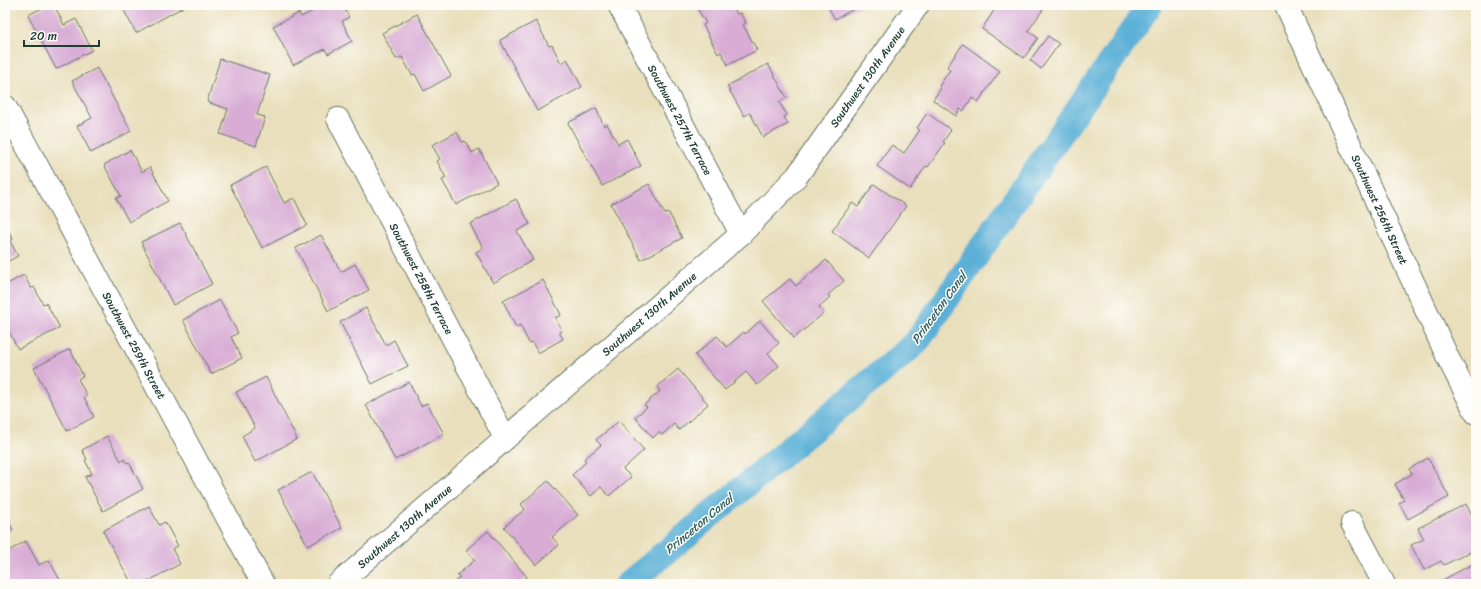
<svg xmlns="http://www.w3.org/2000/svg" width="1481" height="589" font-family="Sriracha,sans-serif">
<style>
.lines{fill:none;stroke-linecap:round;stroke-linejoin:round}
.canal{stroke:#5bb0d7;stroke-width:26}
.building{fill:#d8acd5}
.street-casing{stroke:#667664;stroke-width:24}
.secondary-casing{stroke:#667664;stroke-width:24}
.street{stroke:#fff;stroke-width:22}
.secondary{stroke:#fff;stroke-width:22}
.labels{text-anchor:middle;stroke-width:3;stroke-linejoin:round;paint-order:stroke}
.street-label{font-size:11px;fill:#1f3d34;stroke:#fdfcf7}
.water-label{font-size:12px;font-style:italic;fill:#316065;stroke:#fdfcf7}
</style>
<rect width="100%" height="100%" fill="#fdfcf7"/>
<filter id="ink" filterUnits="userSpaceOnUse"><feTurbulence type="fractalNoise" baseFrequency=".025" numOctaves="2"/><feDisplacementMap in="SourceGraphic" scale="8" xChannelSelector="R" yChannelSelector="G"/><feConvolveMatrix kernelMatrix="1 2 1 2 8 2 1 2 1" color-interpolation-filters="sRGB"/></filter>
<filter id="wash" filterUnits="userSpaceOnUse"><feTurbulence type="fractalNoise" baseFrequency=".012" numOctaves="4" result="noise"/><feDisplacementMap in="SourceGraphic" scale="16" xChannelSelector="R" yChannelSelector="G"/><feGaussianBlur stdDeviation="0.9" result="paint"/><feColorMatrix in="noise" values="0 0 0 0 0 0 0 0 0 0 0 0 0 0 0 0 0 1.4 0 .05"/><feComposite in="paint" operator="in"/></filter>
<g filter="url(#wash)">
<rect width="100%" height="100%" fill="#e9dfbc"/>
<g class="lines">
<path class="canal" d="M628,584L916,343L1150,5"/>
</g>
<g id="blocks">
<path class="building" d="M48,5H54L64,25L76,19L92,50L56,69L28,15Z
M121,5H187L136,33Z
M325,5H342L349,17L342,21L352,41L328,54L325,49L293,65L273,26L299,13L301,17Z
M702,5H732L737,14L740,13L746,23L743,25L757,50L728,65L721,52L718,54L703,25L706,23L697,8Z
M827,5H862L835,19Z
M996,5H1046L1028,31L1038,38L1024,58L982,29L997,6Z
M417,14L451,76L424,91L415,74L412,75L402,57L396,59L382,33Z
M536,21L549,46L552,45L561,63L567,59L582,87L537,111L500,40Z
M1048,36L1059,44L1041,69L1030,60Z
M963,44L1000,71L978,102L972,98L963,111L960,109L956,116L933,100L941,88L939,86L950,70L947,67Z
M220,59L270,75L257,115L265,117L256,146L220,134L228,109L207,102Z
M768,64L787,98L779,102L787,115L784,117L788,124L763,137L750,113L744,116L727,86Z
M97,68L131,131L91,153L77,126L92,118L72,81Z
M596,108L604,126L607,124L618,144L627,139L641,166L602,186L568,123Z
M927,113L951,130L943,142L945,143L928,167L926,166L910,189L877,166L892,145L904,153L920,130L917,128Z
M457,132L462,142L465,141L472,153L479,149L497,183L456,205L442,180L446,178L437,161L440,159L432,145Z
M130,150L142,172L150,167L168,201L129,222L116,198L121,196L104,165Z
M266,167L284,203L294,198L307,225L262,248L230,185Z
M649,184L665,214L669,213L682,238L641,260L611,204Z
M874,184L906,206L869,258L832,231L852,203L858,207Z
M516,199L530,224L517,231L533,260L493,283L476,252L483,248L470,224Z
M180,223L212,284L173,305L141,242Z
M5,225L13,239L10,241L18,256L5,263Z
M321,235L341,272L355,264L369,290L328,311L296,248Z
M826,260L844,281L828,295L830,297L819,307L824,313L794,338L763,301L790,279L796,286Z
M24,275L31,288L34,287L43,304L46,303L60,328L18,349L5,324V313L7,312L5,308V285Z
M543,280L561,315L555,318L562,331L559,332L563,339L538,353L532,342L529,343L520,325L516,327L503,301Z
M220,300L238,333L231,337L242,358L211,374L183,320Z
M366,308L386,345L394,340L408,366L372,384L340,322Z
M760,321L779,343L768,353L779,366L757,385L746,372L725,390L695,355L717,336L727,347L744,332L745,334Z
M70,349L83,376L78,379L87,396L84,397L94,417L67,431L34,368Z
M678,369L708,404L679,430L674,424L662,435L659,432L653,438L635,417L647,407L644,405L660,391L657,387Z
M266,377L297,439L255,462L242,436L255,428L236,392Z
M409,382L421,406L427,403L444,434L395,460L366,405Z
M619,421L644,450L623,469L631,477L609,496L601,487L591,496L572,475L586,462L584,459L601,445L596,440Z
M107,436L121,461L124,459L127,463L129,462L143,489L103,511L85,477L92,474L85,460L87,459L82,450Z
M1428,458L1449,497L1408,519L1399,503L1404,500L1395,484L1412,474L1409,469Z
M312,472L342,528L308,546L278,490Z
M548,481L578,515L552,537L559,545L536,565L504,527L525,509L521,504Z
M1466,504L1476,524V549L1444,565L1441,561L1424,570L1411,545L1424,539L1418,528Z
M149,506L159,525L165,522L178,546L172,549L180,564L143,584H132L103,531Z
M5,515L13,530L5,534Z
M488,531L527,577L518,584H452L460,577L457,575L475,560L466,550Z
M26,541L39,565L49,560L62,584H12L11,582L5,584V553Z
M1476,562V584H1445L1443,580Z"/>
</g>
</g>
<g filter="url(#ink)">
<use href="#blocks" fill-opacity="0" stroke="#667664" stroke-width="1"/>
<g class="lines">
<defs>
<g id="street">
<path id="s1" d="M619,5L741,234"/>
<path id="s2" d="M5,106L263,584"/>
<path id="s3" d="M338,119L505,438"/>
<path d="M1352,523L1384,584"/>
<path id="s4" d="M338,584L741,234L797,176L918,5"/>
</g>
<g id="secondary">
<path id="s5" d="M1286,5L1448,358L1476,413"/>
</g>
</defs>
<use href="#street" class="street-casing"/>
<use href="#secondary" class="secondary-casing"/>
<use href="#street" class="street"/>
<use href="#secondary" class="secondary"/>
</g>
</g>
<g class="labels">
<g class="street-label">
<text dy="4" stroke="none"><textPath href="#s4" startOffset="736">Southwest 130th Avenue</textPath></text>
<text dy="4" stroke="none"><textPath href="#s1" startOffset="130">Southwest 257th Terrace</textPath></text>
<text dy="4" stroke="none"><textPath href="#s5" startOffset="225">Southwest 256th Street</textPath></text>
<text dy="4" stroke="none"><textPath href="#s3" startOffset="180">Southwest 258th Terrace</textPath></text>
<text dy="4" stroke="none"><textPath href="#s4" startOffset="412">Southwest 130th Avenue</textPath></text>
<text dy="4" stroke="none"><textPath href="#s2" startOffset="272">Southwest 259th Street</textPath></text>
<text dy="4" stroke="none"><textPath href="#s4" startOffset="88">Southwest 130th Avenue</textPath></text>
</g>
<g class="water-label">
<text transform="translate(939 308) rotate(-54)" y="4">Princeton Canal</text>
<text transform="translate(699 524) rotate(-40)" y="4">Princeton Canal</text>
</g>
</g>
<rect width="1481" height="589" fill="none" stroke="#fdfcf7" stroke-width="20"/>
<path d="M24 40v6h75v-6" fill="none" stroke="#1f3d34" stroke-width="2"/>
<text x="30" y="40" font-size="12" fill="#1f3d34" stroke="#fdfcf7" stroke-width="3" paint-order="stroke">20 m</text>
</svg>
